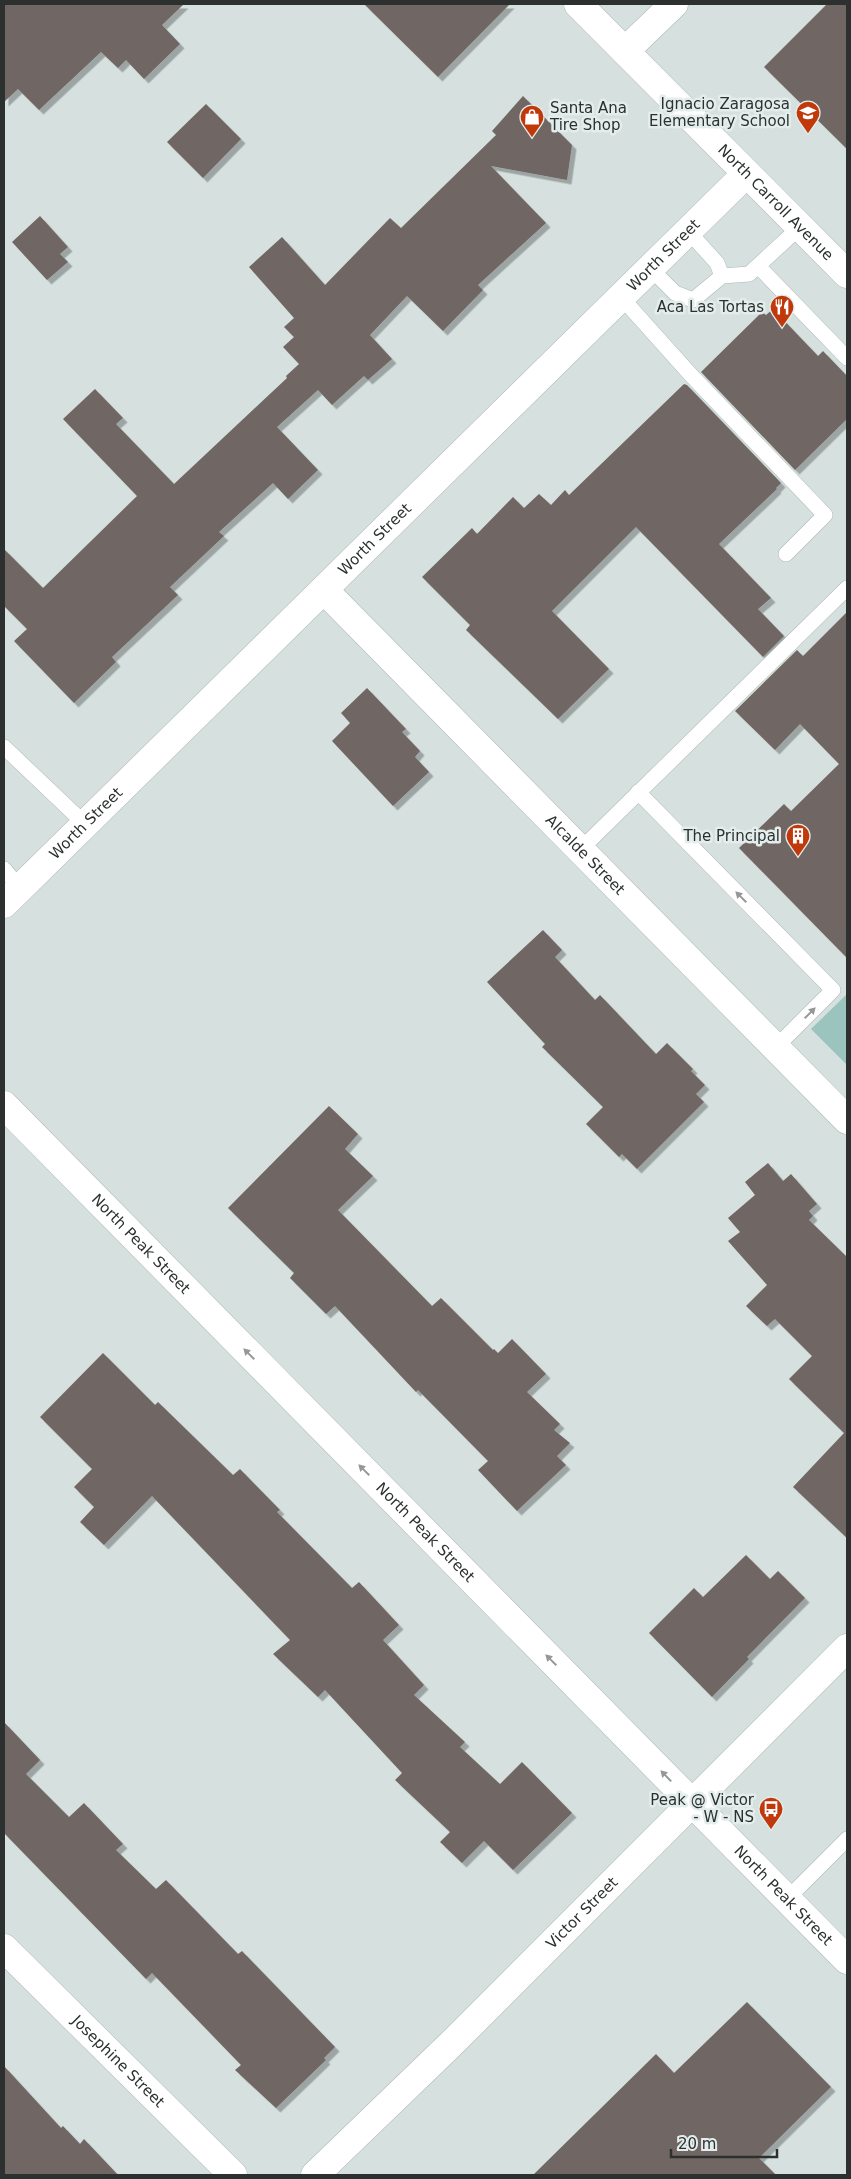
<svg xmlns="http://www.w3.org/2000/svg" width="851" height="2179" font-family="'DejaVu Sans',sans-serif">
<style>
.green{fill:#9cc4be}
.building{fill:#6f6663;filter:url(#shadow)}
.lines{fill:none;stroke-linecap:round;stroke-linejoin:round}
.lane-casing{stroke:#aeb9b7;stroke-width:16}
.street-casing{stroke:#aeb9b7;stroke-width:29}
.secondary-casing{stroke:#aeb9b7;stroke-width:29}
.lane{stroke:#fff;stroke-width:15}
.street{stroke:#fff;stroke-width:28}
.secondary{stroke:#fff;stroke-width:28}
.oneway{fill:#969898}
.labels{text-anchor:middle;stroke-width:5;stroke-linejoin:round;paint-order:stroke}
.poi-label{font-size:15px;fill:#2c3130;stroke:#e3eeec;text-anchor:end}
.street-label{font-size:15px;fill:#2c3130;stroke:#e3eeec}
</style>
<defs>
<filter id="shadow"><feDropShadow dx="4.5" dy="4.5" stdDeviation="0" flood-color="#0004"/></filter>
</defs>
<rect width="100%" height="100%" fill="#d6e1df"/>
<path class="green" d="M847,994V1065L811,1029Z"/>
<path class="building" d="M4,4H184L162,25L180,44L144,79L126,60L118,68L101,52L39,110L18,89L4,102Z
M364,4H510L438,77Z
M827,4H847V149L764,67Z
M523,96L572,145L567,180L491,166L546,223L478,285L483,290L443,331L407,296L370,335L392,359L368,380L364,376L332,405L318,390L277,427L318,470L288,499L273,483L219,532L224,536L170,587L178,595L112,657L116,662L74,703L14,641L27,629L4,606V549L43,588L137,496L63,419L95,389L123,418L116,424L174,484L287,378L286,376L299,364L283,347L294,337L284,327L294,318L249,267L282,237L325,285L390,218L401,228L496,135L492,131Z
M206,104L241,139L203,178L167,142Z
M40,216L68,247L60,254L68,262L47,280L12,242Z
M773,309L818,356L823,351L847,376V419L795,470L701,372L762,312L766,315Z
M684,384L687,385L781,483L776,488L777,489L719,544L771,598L758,609L784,636L763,657L636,527L552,611L609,669L558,719L466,630L470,625L422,577L472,528L477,534L513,497L524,508L539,494L551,505L565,490L569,495Z
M847,612V958L739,848L784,804L791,811L839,764L800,724L775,750L735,711L797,650L803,656Z
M367,688L406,729L402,732L420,751L415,757L429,772L393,806L332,741L350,723L341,713Z
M543,930L562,950L555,957L595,1000L600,995L656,1054L667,1043L693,1069L691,1071L705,1085L696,1094L704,1102L637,1169L622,1154L619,1157L586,1124L603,1107L542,1047L545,1044L487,982Z
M329,1106L358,1134L345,1149L373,1176L338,1210L432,1306L441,1298L493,1350L494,1349L498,1353L512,1339L546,1374L527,1392L560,1424L554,1430L570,1443L557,1456L566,1465L517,1511L478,1470L488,1461L418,1390L416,1392L335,1306L326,1314L290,1278L294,1273L228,1208Z
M768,1163L783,1181L791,1174L817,1204L809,1211L813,1216L809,1220L847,1257V1538L793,1487L844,1433L789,1379L812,1356L775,1319L767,1326L746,1306L767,1285L728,1241L740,1232L728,1218L755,1195L745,1182Z
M103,1353L155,1405L158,1402L233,1475L240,1469L280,1510L277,1512L352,1588L359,1582L399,1625L383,1640L424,1685L414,1695L465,1742L460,1747L500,1784L522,1762L572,1813L513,1870L484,1841L462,1863L440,1842L450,1832L395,1780L402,1773L325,1690L318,1697L273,1654L290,1640L152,1496L104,1545L80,1522L94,1507L74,1487L92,1469L40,1417Z
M746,1555L770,1579L778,1571L805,1598L747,1657L749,1659L712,1697L649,1633L694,1588L703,1597Z
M4,1722L40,1760L26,1774L69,1817L84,1803L123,1844L116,1850L156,1889L166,1880L238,1954L242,1951L335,2047L324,2058L326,2060L276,2108L235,2070L241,2065L152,1973L146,1979L4,1833Z
M747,2002L831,2087L759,2158L776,2175H533L656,2054L674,2073Z
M4,2066L61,2128L63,2126L80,2144L84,2139L118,2175H4Z"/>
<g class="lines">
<defs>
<path id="lane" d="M758,266L847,358
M650,268L675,293L693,300L722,276L717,263L688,231
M722,276L749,274L800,227
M621,297L690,374L825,515L786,554
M4,747L85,824
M638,792L833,990L776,1047
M581,849L847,588
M4,869L20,888
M787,1899L847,1839"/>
<g id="street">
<path d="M625,51L674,4"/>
<path id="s1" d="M324,590L847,1120"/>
<path id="s2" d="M4,904L746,174"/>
<path id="s3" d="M4,1948L233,2175"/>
<path id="s4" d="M315,2175L451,2044L847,1648"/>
</g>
<g id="secondary">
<path id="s5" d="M578,4L847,274"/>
<path id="s6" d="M4,1105L847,1960"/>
</g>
</defs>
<use href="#lane" class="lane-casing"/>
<use href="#street" class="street-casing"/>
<use href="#secondary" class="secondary-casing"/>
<use href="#lane" class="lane"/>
<use href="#street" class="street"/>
<use href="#secondary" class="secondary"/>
</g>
<defs><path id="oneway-solid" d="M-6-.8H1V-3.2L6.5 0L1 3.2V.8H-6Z" transform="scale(1.25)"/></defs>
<g class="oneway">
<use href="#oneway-solid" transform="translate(741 897) rotate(-135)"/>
<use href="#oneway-solid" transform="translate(810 1013) rotate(-45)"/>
<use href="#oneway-solid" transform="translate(249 1354) rotate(-135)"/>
<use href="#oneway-solid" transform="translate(364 1470) rotate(-135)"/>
<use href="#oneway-solid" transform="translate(551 1660) rotate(-135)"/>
<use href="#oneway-solid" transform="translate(666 1776) rotate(-134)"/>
</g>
<defs>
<symbol id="school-pin" viewBox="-11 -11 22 30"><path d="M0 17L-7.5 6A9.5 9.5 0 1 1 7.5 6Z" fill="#c1380b" stroke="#e3eeec"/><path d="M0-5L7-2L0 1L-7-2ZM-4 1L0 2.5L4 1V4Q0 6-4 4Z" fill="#fff"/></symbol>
<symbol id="shop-pin" viewBox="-11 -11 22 30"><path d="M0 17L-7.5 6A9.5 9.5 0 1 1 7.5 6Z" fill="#c1380b" stroke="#e3eeec"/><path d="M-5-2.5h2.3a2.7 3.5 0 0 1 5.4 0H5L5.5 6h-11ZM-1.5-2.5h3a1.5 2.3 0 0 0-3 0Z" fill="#fff"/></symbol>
<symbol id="restaurant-pin" viewBox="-11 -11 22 30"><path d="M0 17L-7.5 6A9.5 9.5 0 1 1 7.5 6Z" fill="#c1380b" stroke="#e3eeec"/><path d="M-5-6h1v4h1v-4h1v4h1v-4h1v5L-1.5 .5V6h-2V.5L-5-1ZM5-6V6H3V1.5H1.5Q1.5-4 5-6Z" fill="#fff"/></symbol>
<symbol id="building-pin" viewBox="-11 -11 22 30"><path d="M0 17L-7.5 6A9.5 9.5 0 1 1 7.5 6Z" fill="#c1380b" stroke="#e3eeec"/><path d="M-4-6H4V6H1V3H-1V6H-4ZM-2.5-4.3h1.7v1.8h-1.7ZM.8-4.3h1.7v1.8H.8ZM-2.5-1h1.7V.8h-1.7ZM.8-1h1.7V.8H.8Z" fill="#fff"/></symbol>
<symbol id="bus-pin" viewBox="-11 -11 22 30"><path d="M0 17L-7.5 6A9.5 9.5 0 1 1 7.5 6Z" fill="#c1380b" stroke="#e3eeec"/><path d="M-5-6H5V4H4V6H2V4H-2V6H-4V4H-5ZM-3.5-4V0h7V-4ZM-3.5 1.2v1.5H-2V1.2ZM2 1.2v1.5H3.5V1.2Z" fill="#fff"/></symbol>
</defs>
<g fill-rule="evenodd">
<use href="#school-pin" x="794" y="99" width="28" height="38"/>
<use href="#shop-pin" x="518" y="103" width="28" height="38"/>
<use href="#restaurant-pin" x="768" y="293" width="28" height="38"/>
<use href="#building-pin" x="784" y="822" width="28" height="38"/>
<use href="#bus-pin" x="757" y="1795" width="28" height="38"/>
</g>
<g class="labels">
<g class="poi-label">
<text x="790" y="109">Ignacio Zaragosa<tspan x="790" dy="17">Elementary School</tspan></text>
<text x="550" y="113" text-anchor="start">Santa Ana<tspan x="550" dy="17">Tire Shop</tspan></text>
<text x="764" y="312">Aca Las Tortas</text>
<text x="780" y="841">The Principal</text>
<text x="754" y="1805">Peak @ Victor<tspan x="754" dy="17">- W - NS</tspan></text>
</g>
<g class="street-label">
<text dy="5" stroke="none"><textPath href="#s5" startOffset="280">North Carroll Avenue</textPath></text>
<text dy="5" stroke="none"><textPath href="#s2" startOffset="925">Worth Street</textPath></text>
<text dy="5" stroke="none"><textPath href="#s2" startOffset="520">Worth Street</textPath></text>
<text dy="5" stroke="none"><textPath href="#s2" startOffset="115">Worth Street</textPath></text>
<text dy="5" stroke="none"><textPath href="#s1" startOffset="372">Alcalde Street</textPath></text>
<text dy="5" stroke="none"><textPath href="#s6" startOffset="195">North Peak Street</textPath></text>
<text dy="5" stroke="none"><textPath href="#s6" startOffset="600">North Peak Street</textPath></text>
<text dy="5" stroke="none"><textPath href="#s6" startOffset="1110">North Peak Street</textPath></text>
<text dy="5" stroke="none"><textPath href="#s4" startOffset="374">Victor Street</textPath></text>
<text dy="5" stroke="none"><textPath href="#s3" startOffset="161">Josephine Street</textPath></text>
</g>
</g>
<rect width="851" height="2179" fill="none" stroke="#2c3130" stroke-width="10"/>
<path d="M671 2149v8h106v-8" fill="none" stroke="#2c3130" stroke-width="2.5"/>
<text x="678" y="2149" font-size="15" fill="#2c3130" stroke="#e3eeec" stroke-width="4" paint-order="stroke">20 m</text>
</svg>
